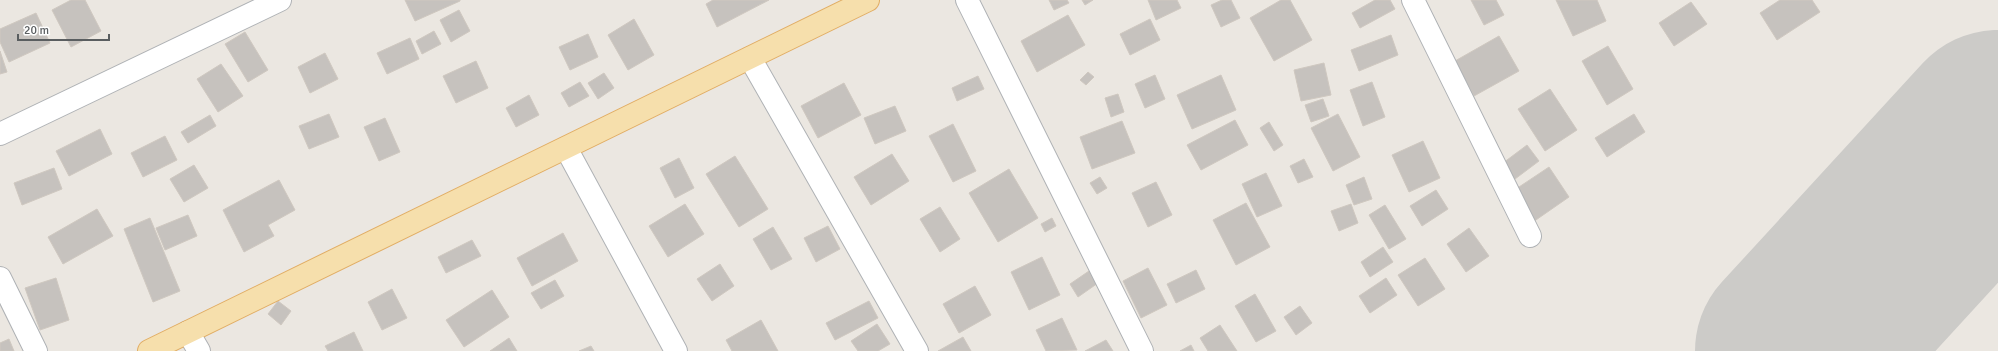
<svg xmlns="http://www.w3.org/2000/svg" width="1998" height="351" font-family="Signika,sans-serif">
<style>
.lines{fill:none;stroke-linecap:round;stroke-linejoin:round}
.runway{stroke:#cccbc8;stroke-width:204}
.building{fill:#c6c2be;stroke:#cfc8c0}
.street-casing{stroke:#afb2b5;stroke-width:24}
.primary-casing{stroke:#e1ad64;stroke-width:24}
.street{stroke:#fff;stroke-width:22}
.primary{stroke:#f6dfac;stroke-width:22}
</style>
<rect width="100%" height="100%" fill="#ebe7e1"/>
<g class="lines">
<path class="runway" d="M1797,351L1998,132"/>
</g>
<path class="building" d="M71,0H85L101,31L71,47L52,10Z
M405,0H460V1L415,21Z
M713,0H769L717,27L706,4Z
M1049,0H1067L1069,3L1054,10Z
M1082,0H1093L1085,5Z
M1148,0H1177L1181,8L1156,20Z
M1222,0H1231L1240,18L1221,27L1211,5Z
M1281,0H1290L1312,40L1274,61L1250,18Z
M1375,0H1390L1395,9L1360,28L1352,13Z
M1471,0H1496L1504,15L1484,25Z
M1556,0H1597L1606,21L1573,36Z
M1780,0H1812L1820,12L1777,40L1760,13Z
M1691,2L1707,24L1674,46L1659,23Z
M459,10L470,31L451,42L440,20Z
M36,13L50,43L9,62L0,42V29Z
M1068,15L1085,45L1037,72L1021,41Z
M634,19L654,55L628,70L608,35Z
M1150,19L1160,40L1130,55L1120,34Z
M434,31L441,44L422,54L416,41Z
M245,32L268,70L248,82L225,44Z
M588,34L598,57L570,70L559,47Z
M1391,35L1398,55L1359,71L1351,50Z
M1499,36L1519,71L1474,96L1455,61Z
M410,38L419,59L387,74L377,53Z
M1608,46L1633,89L1607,105L1582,61Z
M0,51L7,72L0,74Z
M325,53L338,79L310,93L298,67Z
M476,61L488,88L456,103L443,76Z
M1324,63L1331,95L1301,101L1294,70Z
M221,64L243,96L218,112L197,79Z
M1088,72L1094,77L1086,85L1080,80Z
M604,73L614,88L598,99L588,83Z
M1155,75L1165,99L1145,108L1135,84Z
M1221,75L1236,110L1192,129L1177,95Z
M978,76L984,89L957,101L952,88Z
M580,82L589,96L569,107L561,93Z
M1372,82L1385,117L1363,126L1350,90Z
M844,83L861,115L818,138L801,106Z
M1550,89L1577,130L1545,151L1518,109Z
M1118,94L1124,112L1111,117L1105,98Z
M529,95L539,115L516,127L506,108Z
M1323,99L1329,116L1311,122L1305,105Z
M895,106L906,131L875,144L864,118Z
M329,114L339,137L309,149L299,126Z
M1338,114L1360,157L1333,171L1311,128Z
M1634,114L1645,132L1607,157L1595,138Z
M210,115L216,126L188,143L181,132Z
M385,118L400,152L379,161L364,127Z
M1235,120L1248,145L1201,170L1187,145Z
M1122,121L1135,153L1092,169L1080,137Z
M1269,122L1283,145L1274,151L1260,128Z
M953,124L976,171L953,182L929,136Z
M100,129L112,154L69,176L56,151Z
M165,136L177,160L143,177L131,153Z
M1423,141L1440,178L1409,192L1392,155Z
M1527,145L1539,161L1515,179L1503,163Z
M892,154L909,181L871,205L854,177Z
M735,156L768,209L739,227L706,174Z
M679,158L694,188L675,198L660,168Z
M1304,159L1313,177L1298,183L1290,166Z
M194,165L208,188L184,202L170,179Z
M1549,167L1569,197L1533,222L1513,191Z
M54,168L62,189L22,205L14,183Z
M1009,169L1038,218L998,242L969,193Z
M1266,173L1282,206L1257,217L1242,184Z
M1100,177L1107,188L1097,194L1090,183Z
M1364,177L1372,199L1354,205L1346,185Z
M279,180L295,210L268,225L274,236L244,252L223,210Z
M1156,182L1172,215L1148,227L1132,193Z
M1436,190L1448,209L1422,226L1410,206Z
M1246,203L1270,247L1236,265L1213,220Z
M685,204L704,234L668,257L649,226Z
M1351,204L1358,223L1339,231L1331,211Z
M1385,205L1406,239L1389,249L1369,215Z
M940,207L960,239L940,252L920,219Z
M97,209L113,236L63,264L48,237Z
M188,215L197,236L165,250L156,228Z
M150,218L180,291L153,302L124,229Z
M1052,218L1056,226L1045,232L1041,224Z
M828,226L840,249L816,262L804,238Z
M773,227L792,259L771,270L753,239Z
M1469,228L1489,256L1466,272L1447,244Z
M563,233L578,261L532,286L517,258Z
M472,240L481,256L446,273L438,257Z
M1383,247L1393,262L1370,277L1361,262Z
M1042,257L1060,295L1029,310L1011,272Z
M1425,258L1445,289L1418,306L1398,275Z
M720,264L734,286L712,301L697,279Z
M1148,268L1167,305L1141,318L1123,281Z
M1196,270L1205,289L1176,303L1167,284Z
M1089,271L1098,283L1078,297L1070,284Z
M56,278L69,320L40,330L25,288Z
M1386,278L1397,295L1370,313L1359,296Z
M555,280L564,296L541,309L531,293Z
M975,286L991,315L959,333L943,304Z
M392,289L407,318L382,330L368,302Z
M492,290L509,317L464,347L446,320Z
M1255,294L1276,331L1256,342L1235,306Z
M278,301L291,311L281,325L268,314Z
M869,301L878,318L835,340L826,323Z
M1300,306L1312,323L1296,335L1284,317Z
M1062,318L1077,350L1046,351L1036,330Z
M761,320L778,351H732L726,340Z
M877,324L890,344L878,351H858L851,341Z
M1220,325L1237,351H1208L1200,338Z
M354,332L363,351H328L325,346Z
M963,337L971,351H938Z
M509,338L517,351H490Z
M9,339L14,351H0V343Z
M1106,340L1113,351H1085Z
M1191,345L1194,351H1180Z
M591,346L594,351H579Z"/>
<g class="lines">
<defs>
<path id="street" d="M967,0L1142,351
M1413,0L1530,236
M750,58L917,351
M0,134L280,0
M566,148L676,351
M0,278L36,351
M188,332L199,351"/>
<path id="primary" d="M149,351L868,0"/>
</defs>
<use href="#street" class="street-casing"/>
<use href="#primary" class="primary-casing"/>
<use href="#street" class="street"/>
<use href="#primary" class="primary"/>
</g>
<path d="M18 34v6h91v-6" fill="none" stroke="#5a5e60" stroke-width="2"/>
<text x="24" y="34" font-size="12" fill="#5a5e60" stroke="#ffffff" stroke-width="3" paint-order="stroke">20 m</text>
</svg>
